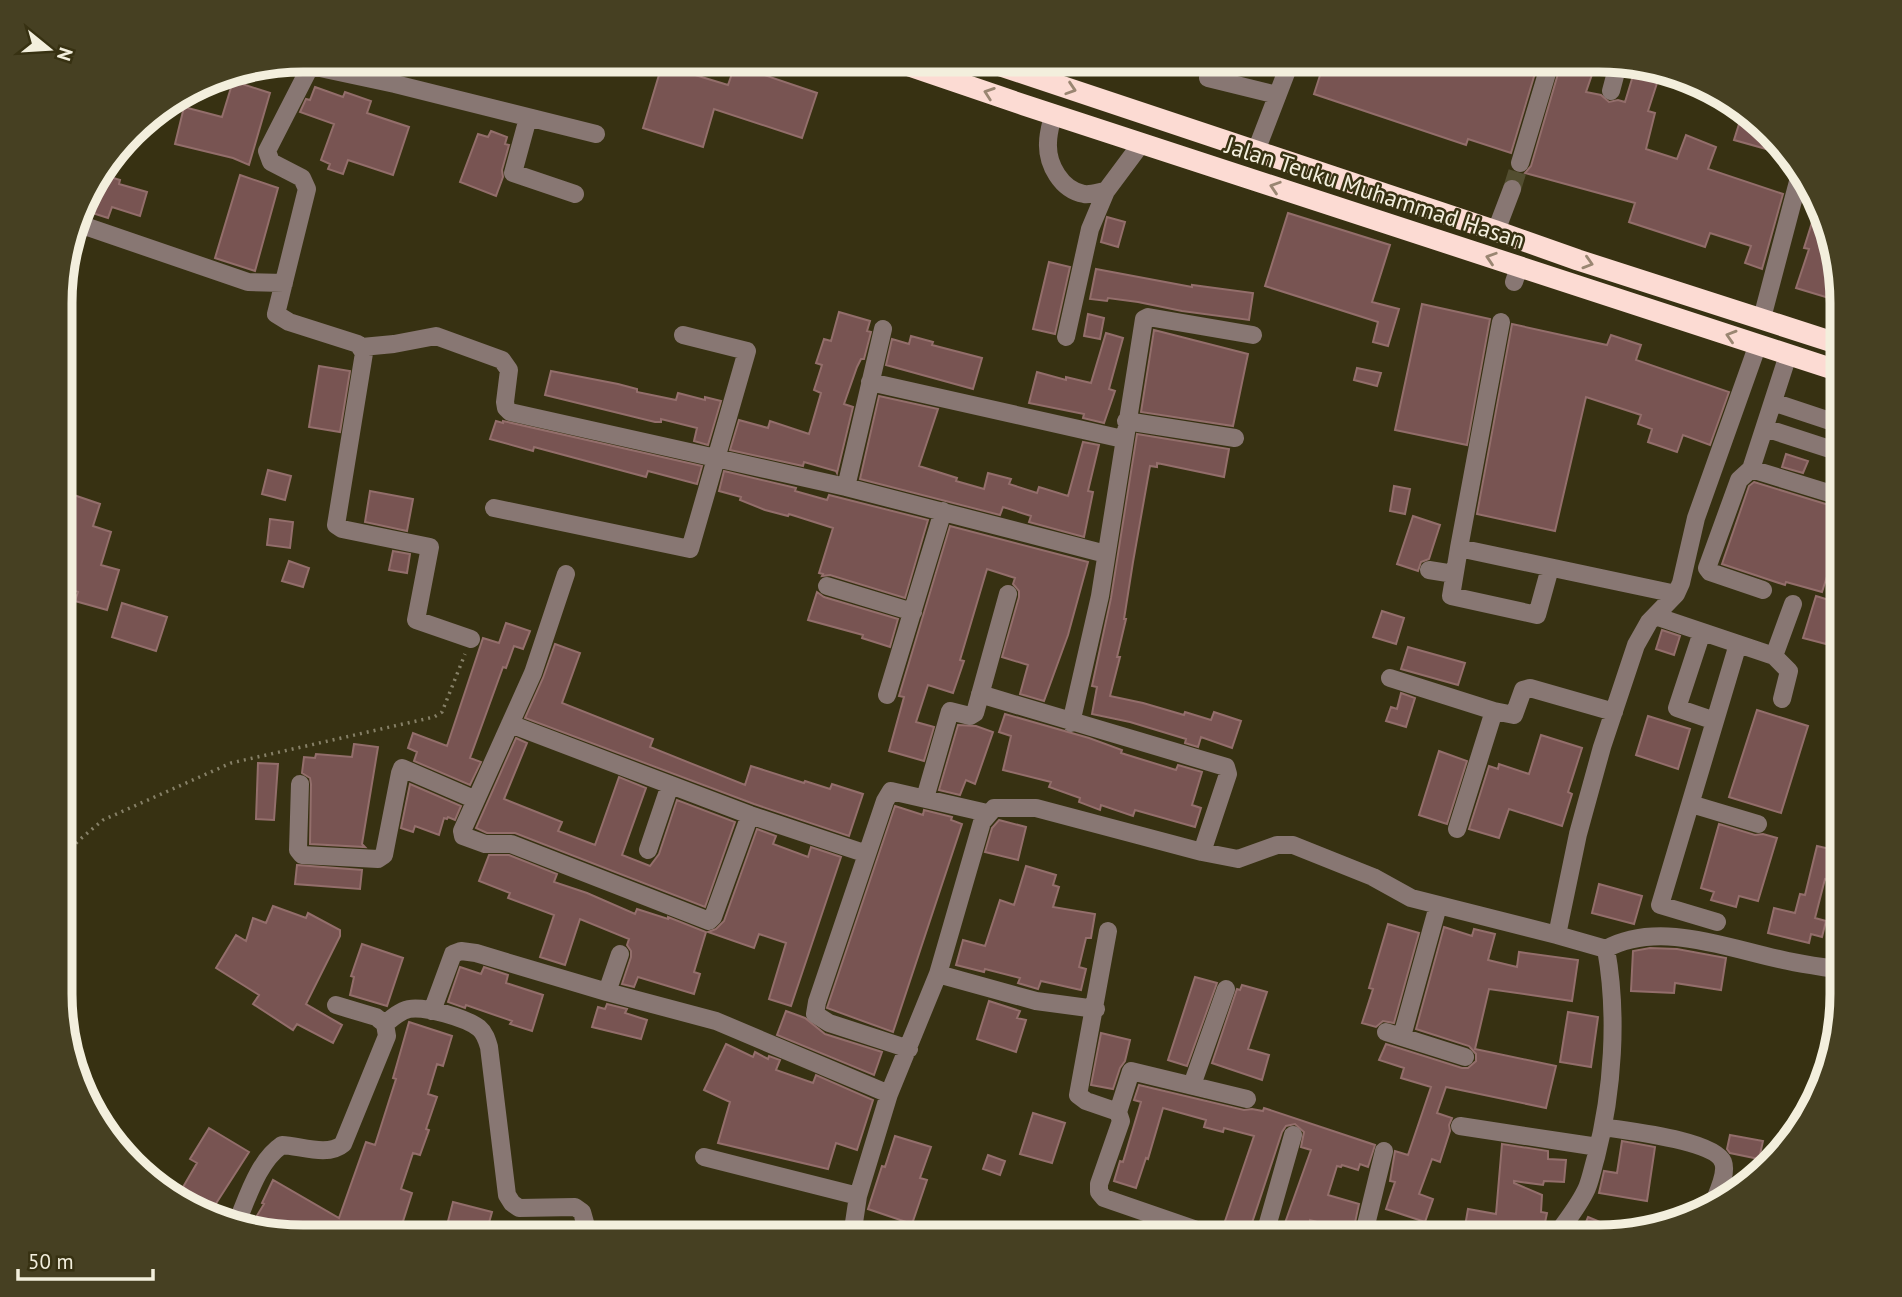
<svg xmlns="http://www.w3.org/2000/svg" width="1902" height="1297" font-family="'PT Sans',sans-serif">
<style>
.building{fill:#785452;stroke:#936e6b;stroke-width:2}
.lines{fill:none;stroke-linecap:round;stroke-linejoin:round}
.minor-tunnel{stroke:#534e30;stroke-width:18;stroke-dasharray:18 9;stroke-linecap:butt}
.path{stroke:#868067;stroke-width:3.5;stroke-dasharray:2 5;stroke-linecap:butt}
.minor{stroke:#887773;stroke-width:18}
.highway{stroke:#fcdbd3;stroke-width:21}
.oneway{stroke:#9a8672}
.labels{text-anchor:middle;stroke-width:5;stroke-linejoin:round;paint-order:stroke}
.street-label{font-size:24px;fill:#f3efdd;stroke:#373112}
.rim{fill:none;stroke:#f3efdd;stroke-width:9}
</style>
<rect width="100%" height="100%" fill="#373112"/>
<path class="building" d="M352,60H399L394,72L370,67Z
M1325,60H1539L1511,153L1468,139L1466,145L1314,94Z
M1562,60H1597L1586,92L1601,95L1609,102L1618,100L1625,102L1635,69L1659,77L1648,111L1655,113L1646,149L1677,159L1686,135L1716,147L1708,169L1783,194L1762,269L1745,263L1751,246L1710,233L1705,247L1629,222L1635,203L1525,173L1531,166Z
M662,65L728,85L735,65L817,93L802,138L714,109L703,147L643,128Z
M233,81L270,93L249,165L233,158L175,144L184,107L222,117Z
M315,87L343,97L345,92L371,101L367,113L409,127L393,175L348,160L343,174L328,169L330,164L321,160L334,124L300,112L306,99L310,100Z
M1744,108L1747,109L1784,154L1734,140Z
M491,131L507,137L505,144L509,145L502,170L503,177L496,196L460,182L478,134L488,137Z
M100,174L120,180L119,184L147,192L140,216L112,207L108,218L80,209L85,195Z
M240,175L278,188L255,271L215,258Z
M1819,200L1842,287V302L1796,288L1809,249L1804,248Z
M1288,213L1390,245L1372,302L1399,309L1388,346L1373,342L1378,322L1265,286Z
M1107,217L1125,222L1118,247L1101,242Z
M1049,262L1070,267L1055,334L1033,329Z
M1096,269L1192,287V285L1253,293L1249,320L1182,311L1138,302L1108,298L1107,301L1090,299Z
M1422,304L1490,319L1467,445L1395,430Z
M839,312L870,321L867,331L871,332L864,359H861L857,367L844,404L853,407L837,473L836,471L804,462L803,466L730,450L739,420L768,428L770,421L809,434L821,393L814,390L822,365L816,363L824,339L831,341Z
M1088,314L1104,318L1100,339L1084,336Z
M1512,324L1607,345L1611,335L1641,345L1636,360L1729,392L1710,445L1683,435L1677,452L1648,442L1652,429L1638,424L1641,415L1586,397L1555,531L1477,514Z
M1154,330L1248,354L1233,426L1141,412Z
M1106,333L1123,338L1109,389L1115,391L1104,423L1083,418L1084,414L1029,403L1037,372L1066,380V377L1091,383Z
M911,336L933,342L932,345L982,358L973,389L886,365L892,339L909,344Z
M319,366L350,371L340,432L309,427Z
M1357,368L1381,373L1377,386L1354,380Z
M551,371L618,384L637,389V392L676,400L678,393L705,400V397L721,401L708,445L694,441L697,428L661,419V422H655L545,395Z
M879,396L938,409L919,466L957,478L956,481L984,489L988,473L1011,479L1009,484L1037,493L1039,487L1068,496L1083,442L1099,445L1088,491L1093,492L1084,537L1029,522L1031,516L1003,507L1000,515L860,479Z
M496,421L503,423V421L702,466L697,484L648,471L646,477L534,447L533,451L490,439Z
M1137,434L1229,449L1224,477L1157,463V467L1150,466L1133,562L1124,619H1126L1117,657H1120L1110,696L1143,703L1184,715L1185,712L1211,720L1214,712L1241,721L1232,748L1201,737L1198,747L1185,743L1186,739L1130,722L1092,714L1097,687L1092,686L1111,598Z
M1786,454L1808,461L1803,473L1782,467Z
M268,470L291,476L285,500L262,494Z
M724,471L796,488L795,491L827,500L829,495L928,520L905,598L830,575L822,576L823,574L819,573L833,528L789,514L788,516L765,510L740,500L741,497L719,491Z
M1754,482L1842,509V539L1838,550L1842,557L1830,567L1822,592L1786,582L1785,585L1722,564L1749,486Z
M1394,486L1410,489L1405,514L1390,511Z
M62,491L100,504L93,526L111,532L101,565L119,570L107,610L75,601L78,592L62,587Z
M370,491L413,499L407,531L365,522Z
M1413,516L1440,525L1429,559L1421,562L1418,571L1397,564Z
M270,519L293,522L290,548L267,545Z
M950,526L1088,562L1068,635L1044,701L1020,694L1028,665L1002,657L1019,597V591L1013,584L1015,578L987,569L960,660L964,661L953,693L928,685L916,722L934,727L924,761L889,751L904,697L899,696Z
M393,551L410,554L407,573L389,570Z
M289,561L309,568L303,587L282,581Z
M817,592L824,597L898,619L890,647L862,638L863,635L808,620Z
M1816,596L1842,604V638L1829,634L1826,644L1803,638Z
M122,603L167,617L156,651L112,637Z
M1382,611L1404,618L1396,644L1373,637Z
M506,623L530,631L523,649L514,646L506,668L503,667L470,758L481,762L470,785L414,761L417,752L408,748L413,733L447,746L483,638L499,643Z
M1662,630L1680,636L1674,655L1656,649Z
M555,644L580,653L562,703L653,739L650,747L745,785L751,766L804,783L805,781L830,789L832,784L863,794L849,836L754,804L525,718L543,678Z
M1408,647L1465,663L1458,685L1401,669Z
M1401,693L1415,698L1406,727L1386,721L1391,707L1397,709Z
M1757,710L1808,726L1781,813L1729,797Z
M1005,714L1089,738L1122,750L1121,753L1176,770L1178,765L1202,772L1192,805L1201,808L1195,827L1135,810L1133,816L1101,805L1100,810L1079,802L1080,798L1049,787L1051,782L1003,770L1011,736L999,732Z
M1648,716L1690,729L1678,769L1636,755Z
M958,725L976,726L993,732L975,784L966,780L960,795L939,790Z
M1541,735L1582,748L1568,792L1572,794L1562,826L1509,809L1499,838L1469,829L1489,766L1498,769L1499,764L1529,774Z
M516,738L527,743L504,799L562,822L558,831L595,845L619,777L646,788L622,855L650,866L659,854L677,800L735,822L705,907L515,833H487L476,828Z
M354,744L378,747L362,844L365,847L310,844L311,784L310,778L302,773L304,757L315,758L316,754L352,757Z
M1439,751L1467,761L1447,824L1419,815Z
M258,763L278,764L274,820L256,819Z
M410,784L461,806L455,820L448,817L447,819L444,818L439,835L415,826L413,832L401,828Z
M895,806L923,815L924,810L952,817L951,820L962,824L893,1032L827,1008Z
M999,820L1026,827L1018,860L985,852L992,828Z
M1719,824L1755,835L1763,834L1777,838L1758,901L1739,896L1736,907L1711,900L1714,892L1701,888Z
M757,829L776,836L773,844L808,857L811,847L841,857L791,1006L769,999L786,943L759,934L754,948L708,932L716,929L724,921Z
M1817,846L1839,851L1832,881L1825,879L1815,918L1826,921L1822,937L1811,934L1809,943L1768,933L1774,908L1795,913L1800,894L1805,895Z
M489,855H509L557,874L554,882L587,893L635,914L637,909L668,919V917L706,932L694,972L700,974L694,994L638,977L634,987L622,984L631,957V951L627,945L629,939L580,919L565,965L540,957L554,915L508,898L510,893L479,881Z
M297,865L362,870L360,889L295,884Z
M1026,866L1056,875L1053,885L1059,887L1053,907L1095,914L1091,938H1086L1079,967L1086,969L1081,990L1041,981L1038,989L1018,983L1020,978L985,969L984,972L956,965L963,940L985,946L1000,900L1014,905Z
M1599,884L1642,896L1634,924L1592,913Z
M273,906L306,918L308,913L340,930V936L306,1004L342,1025L333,1043L297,1024L293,1030L253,1004L259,995L216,968L236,935L246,941L253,918L266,923Z
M1388,924L1419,933L1394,1023L1383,1021L1376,1027L1362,1023L1373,989L1369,988Z
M1444,927L1472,936L1474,929L1495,934L1488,960L1517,967L1519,952L1578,960L1572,1001L1489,989L1475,1049L1556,1066L1546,1108L1446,1087L1437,1113L1452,1118L1449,1125L1450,1131L1440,1162L1432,1159L1419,1194L1433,1199L1425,1222L1386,1209L1395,1182L1390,1181L1395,1151L1408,1155L1431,1087L1401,1078L1404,1068L1379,1060L1386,1044L1462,1068H1468L1476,1061V1054L1469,1046L1416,1029Z
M362,944L403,958L387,1006L350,995L354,977L351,976Z
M1650,948L1677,949L1726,958L1721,990L1675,983L1674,993L1631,991L1633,951Z
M460,967L481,974L484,967L508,975L506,983L543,995L532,1031L510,1024L512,1021L466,1005L465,1008L448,1002Z
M1195,977L1217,983L1187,1066L1168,1060Z
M1242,985L1267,992L1248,1049L1269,1055L1262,1080L1212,1063L1237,989L1240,990Z
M989,1001L1020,1011L1017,1018L1026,1020L1016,1052L977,1039Z
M607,1004L627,1009L625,1013L647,1020L641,1039L592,1027L598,1007L605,1009Z
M786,1011L805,1018L825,1034L882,1052L874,1075L777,1035Z
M1568,1012L1598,1017L1591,1067L1560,1062Z
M409,1022L452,1036L443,1066L437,1064L428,1094L437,1097L426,1129L429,1130L420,1155L413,1153L401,1189L412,1193L398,1237H287L249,1229L264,1204L262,1203L273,1180L339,1218L366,1142L375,1145L396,1079L393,1078Z
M1101,1033L1130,1040L1125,1061L1120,1068L1113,1089L1091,1085Z
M726,1044L753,1057L755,1052L768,1059L769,1056L780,1060L776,1070L813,1083L816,1075L873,1100L857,1150L836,1143L828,1169L718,1143L730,1102L704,1090Z
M1139,1085L1244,1110L1252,1109L1263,1111L1264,1108L1375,1145L1368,1167L1360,1164L1358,1170L1342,1165L1341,1167L1337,1166L1328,1195L1359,1204L1353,1232L1310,1220L1306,1237H1280L1311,1150L1301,1147L1304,1132L1295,1124L1286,1126L1282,1132L1248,1235L1223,1227L1254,1136L1224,1128L1223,1132L1204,1127L1206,1120L1163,1108L1148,1159L1146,1158L1136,1188L1114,1181L1120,1161L1123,1162L1141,1102L1134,1100Z
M1033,1113L1065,1123L1052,1163L1020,1154Z
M209,1128L249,1152L208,1216L176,1199L197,1163L190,1159Z
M1730,1135L1763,1141L1759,1159L1730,1153L1727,1149Z
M895,1136L931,1147L920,1178L927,1180L912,1224L868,1209L882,1166L885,1167Z
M1622,1141L1655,1147L1647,1201L1599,1193L1604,1171L1617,1173Z
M1502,1144L1548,1151V1159L1566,1160L1564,1182L1544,1181L1543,1185L1514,1181V1183L1542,1195L1541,1212L1547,1213L1542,1237H1481L1482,1235L1464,1232L1468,1209L1496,1214Z
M988,1155L1005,1161L1000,1175L983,1169Z
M453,1202L492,1212L485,1237L446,1229Z
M1588,1217L1624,1232L1600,1237H1580Z"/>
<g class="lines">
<path class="minor-tunnel" d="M1512,189L1520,163"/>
<path class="path" d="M62,859L78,841L103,820L231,763L434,717L442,712L465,654"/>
<path class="minor" d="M292,62L395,84L596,134
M310,67L267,151L271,162L302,178L307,189L276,314L289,322L358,344L364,353L336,525L342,529L430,547L416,620L471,639
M1208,78L1277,95
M1611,91L1619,61
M1053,115C1051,124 1048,133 1048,143C1047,164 1061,190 1084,194C1091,195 1099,192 1106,191L1141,144
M528,118L513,173L575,194
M1256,151L1291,60
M1520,163L1551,60
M76,223L248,282L284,283
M1496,231L1512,189
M1514,282L1519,267
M1762,318L1800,174
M1066,337L1090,229L1106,191
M362,347L394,344L436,336L502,360L509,370L505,402L506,408L510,412L846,487L1106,554
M1788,355L1751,469L1832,494L1842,468
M870,382L1123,439
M1773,402L1842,425
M1126,421L1235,438
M1765,428L1842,453
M1751,469L1739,480L1707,568L1710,572L1763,590
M846,487L883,329
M494,508L690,549L747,351L683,335
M1459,548L1501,322
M1550,568L1537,615L1451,596L1459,548L1676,594
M1429,570L1454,574
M566,574L533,673L462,831L463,836L485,844H511L709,921L713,917L750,815
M827,586L913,612
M1655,616L1774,656L1793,604
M1702,632L1677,708L1715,721
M1774,656L1789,671L1782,699
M1390,678L1494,711
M980,694L1226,767L1228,774L1202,852
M887,695L943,511
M1071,723L1100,596L1144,319L1148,317L1253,335
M510,724L750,815L867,854
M300,784L298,850L302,855L378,859L384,855L400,773L402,768L476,800
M925,798L950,711L970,716L975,713L1008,594
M1691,804L1758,824
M1457,829L1494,711L1514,715L1523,690L1530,688L1614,712
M648,850L670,785
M1717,922L1660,905L1738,644
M1108,931L1078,1095L1086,1101L1118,1112
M1606,949C1660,919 1732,950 1788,961C1806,965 1824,967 1842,970
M938,974L1036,1001L1096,1009
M607,992L620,954
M432,1011L453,954L461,951L476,953L607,992L716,1021L889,1094
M385,1024C392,1018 400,1011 409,1009C425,1006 466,1018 479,1028C485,1033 487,1040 489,1047L507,1195L512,1203L519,1208L575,1207L582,1212L589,1237
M1386,1032L1465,1057
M1402,1036L1438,906
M909,1049L829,1023L815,1014L817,1002L885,801L891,791L987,813
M1192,1085L1226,989
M1460,1126L1598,1147
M1603,1127C1626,1131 1714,1140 1723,1162C1728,1175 1715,1197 1711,1210
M704,1157L858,1196
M235,1227C247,1200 257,1162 282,1145C301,1146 328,1157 343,1144L387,1036L385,1024L376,1017L336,1005
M884,1237L852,1236L858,1196L889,1094L938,974L982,822L994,808H1036L1202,852L1238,859L1277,845H1293L1373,877L1411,898L1557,935
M1217,1237L1104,1198L1099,1192V1184L1121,1121L1118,1112L1131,1071L1247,1099
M1266,1237V1230L1293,1135
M1363,1237L1384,1151
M1555,1237C1566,1221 1579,1206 1587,1188C1591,1178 1593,1167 1596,1157C1613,1091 1618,1015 1606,949L1557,935L1578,834L1602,747L1636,645L1649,622L1676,594L1681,583L1696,518L1758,344"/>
<path class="highway" d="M892,60L1024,105L1842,372
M983,60L1496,231L1578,260L1842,345"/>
</g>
<defs><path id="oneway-chevron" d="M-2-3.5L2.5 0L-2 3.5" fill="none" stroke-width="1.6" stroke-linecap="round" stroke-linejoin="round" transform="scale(1.75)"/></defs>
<g class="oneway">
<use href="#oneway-chevron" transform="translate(1071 89) rotate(18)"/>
<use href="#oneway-chevron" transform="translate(989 93) rotate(-161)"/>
<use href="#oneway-chevron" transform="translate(1275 187) rotate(-162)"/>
<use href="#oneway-chevron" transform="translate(1491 258) rotate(-162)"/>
<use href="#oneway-chevron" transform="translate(1588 263) rotate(17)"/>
<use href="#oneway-chevron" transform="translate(1731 336) rotate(-163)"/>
</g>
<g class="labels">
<g class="street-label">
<text transform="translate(1375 193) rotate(18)" y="8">Jalan Teuku Muhammad Hasan</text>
</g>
</g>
<path d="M0 0H1902V1297H0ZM303 72H1599A231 231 0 0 1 1830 303V994A231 231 0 0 1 1599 1225H303A231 231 0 0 1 72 994V303A231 231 0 0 1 303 72Z" fill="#464022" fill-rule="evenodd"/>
<path class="rim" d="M303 72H1599A231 231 0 0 1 1830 303V994A231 231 0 0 1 1599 1225H303A231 231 0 0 1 72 994V303A231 231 0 0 1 303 72Z"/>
<g transform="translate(49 49) rotate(108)" stroke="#373112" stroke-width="5" paint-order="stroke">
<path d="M0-5L12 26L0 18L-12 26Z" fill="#f3efdd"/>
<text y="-10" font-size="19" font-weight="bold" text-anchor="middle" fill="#f3efdd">N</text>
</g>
<path d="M18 1269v10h135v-10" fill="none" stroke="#f3efdd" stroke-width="3.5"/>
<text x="28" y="1269" font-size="21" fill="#f3efdd" stroke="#373112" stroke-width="5" paint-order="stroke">50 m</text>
</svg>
